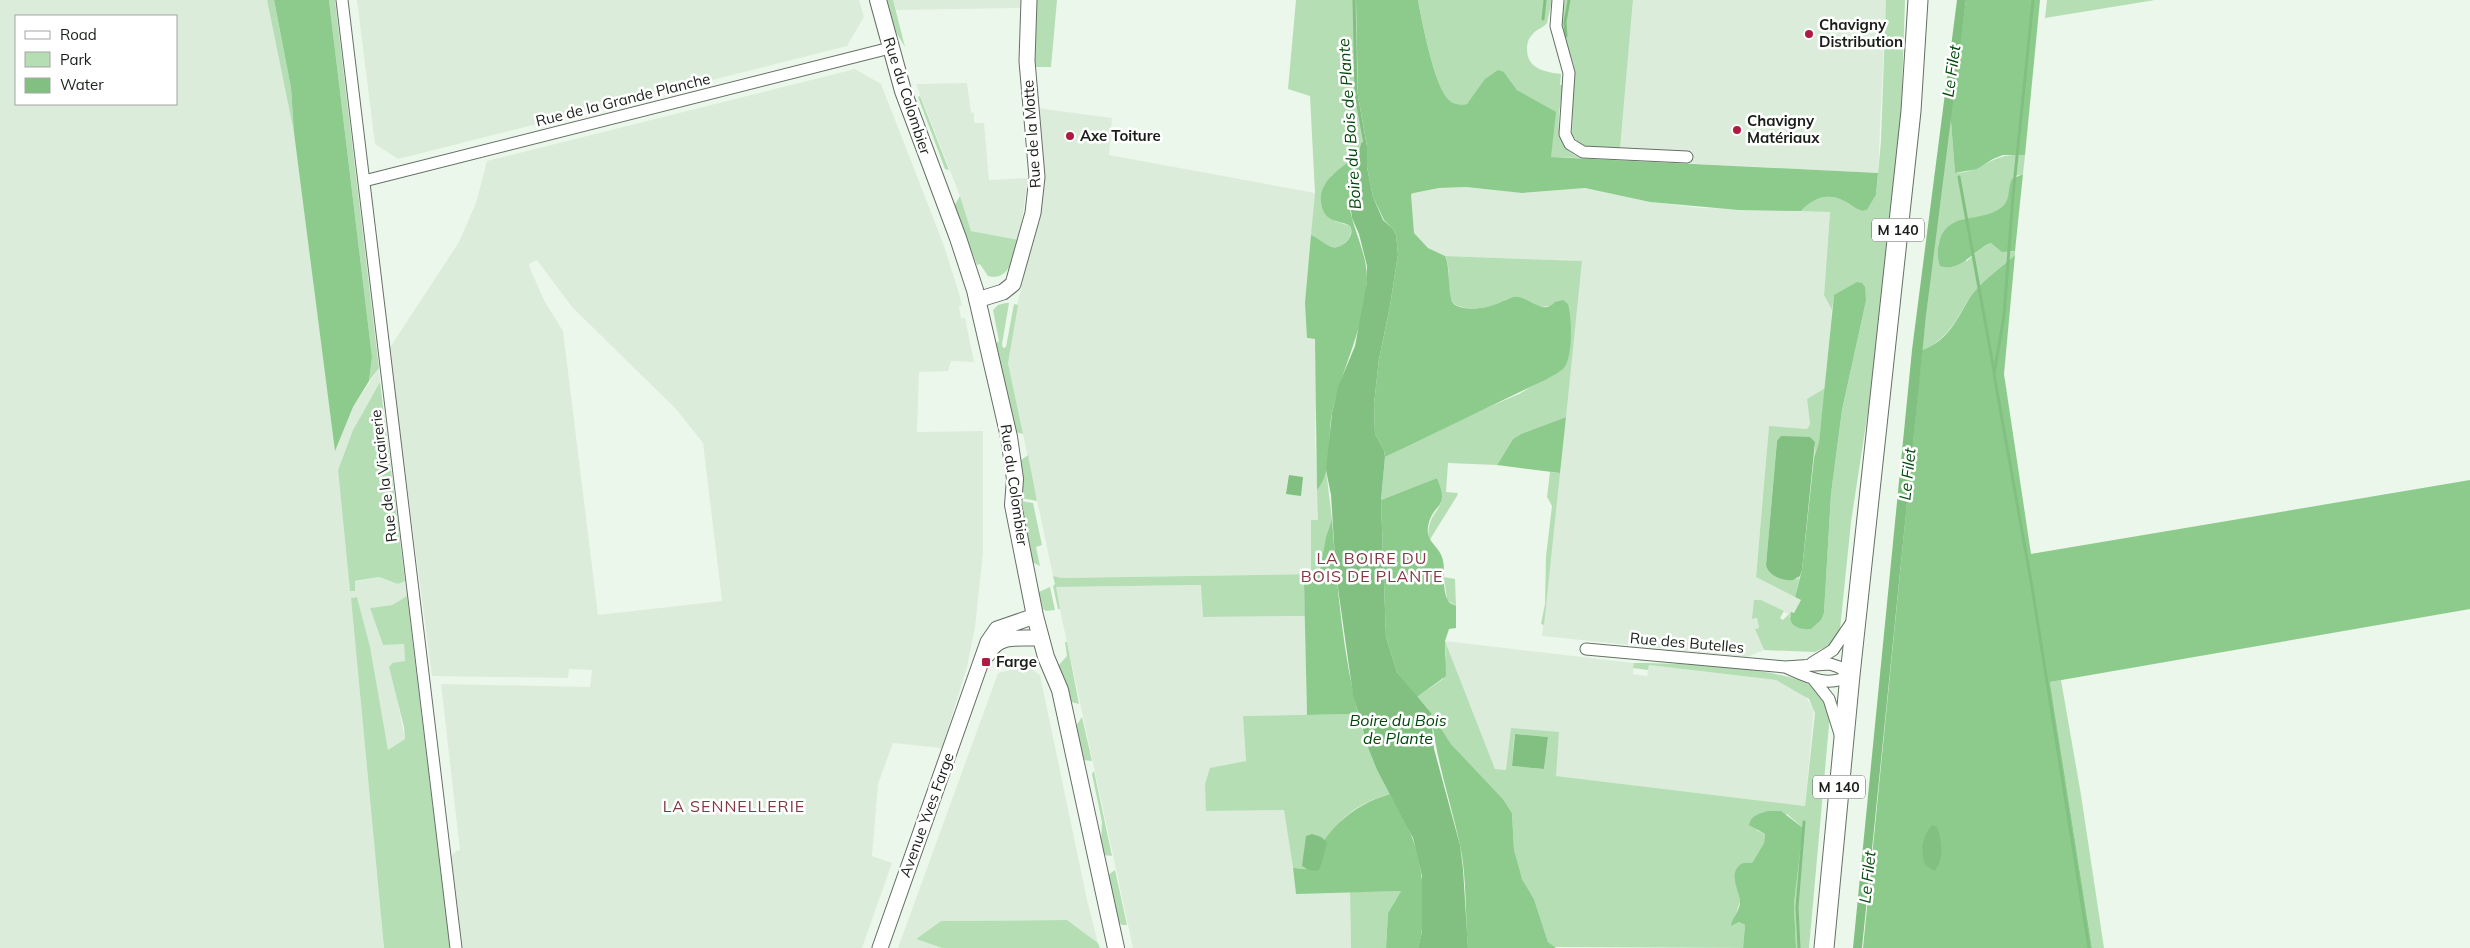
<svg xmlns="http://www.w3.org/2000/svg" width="2470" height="948" font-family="Mulish,sans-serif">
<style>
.built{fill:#dbedda;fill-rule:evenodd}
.green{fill:#b6deb5;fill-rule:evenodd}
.forest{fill:#8dcb8d}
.water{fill:#82c082}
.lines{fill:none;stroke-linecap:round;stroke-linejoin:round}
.stream{stroke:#82c082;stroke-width:3}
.minor-casing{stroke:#657065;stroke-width:13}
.tertiary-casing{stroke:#657065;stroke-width:17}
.secondary-casing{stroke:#657065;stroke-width:18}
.primary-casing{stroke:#657065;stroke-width:21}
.minor{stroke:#fff;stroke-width:11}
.tertiary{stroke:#fff;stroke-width:15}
.secondary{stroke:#fff;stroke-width:16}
.primary{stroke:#fff;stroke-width:19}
.poi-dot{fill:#ae1a41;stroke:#fff;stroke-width:2}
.labels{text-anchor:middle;stroke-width:5;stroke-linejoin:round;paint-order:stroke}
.shield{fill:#fff;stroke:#5f625f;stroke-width:1}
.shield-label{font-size:14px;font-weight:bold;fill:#1a1f1a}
.poi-label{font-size:15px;font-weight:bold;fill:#1a1f1a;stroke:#fff;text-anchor:start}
.street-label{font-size:15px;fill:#1a1f1a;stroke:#fff}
.water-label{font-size:16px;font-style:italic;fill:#01470b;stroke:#fff}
.neighbourhood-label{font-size:16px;letter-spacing:1px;fill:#813842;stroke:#fff}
</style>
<rect width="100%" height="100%" fill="#ebf7ea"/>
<path class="built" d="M0,0H267L294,133L335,449L353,407L379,368L380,382L353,430L338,470L350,591L355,590L354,582L379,577L398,584L405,581L407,596L392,605L370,608L383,645L404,643L405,661L390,664L405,739L388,750L356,597L351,598L384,948H0ZM16,16H176V104H16Z
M357,0H859L864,17L847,46L398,159L375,144Z
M893,0H1021L1020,8L895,10Z
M1633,0H1886L1878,173L1619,160Z
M855,69L881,84L943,243L958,290L962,305L959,307L961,318H965L974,362L951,361L948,371L919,372L917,432L983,431V553L975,627L967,667L942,748L893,743L878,784L872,856L892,863L862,948H461L451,856L456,851L460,850L441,684L590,687L592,670L569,669L568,678L432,676L389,349L459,242L476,203L487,161ZM537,260L572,307L676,409L703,443L722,601L598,615L563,331L545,302L531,271L529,264Z
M967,83L971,112L974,113V123H984L989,180L1028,178L1019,240L971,231L960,196L916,84Z
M1037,108L1112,118L1109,155L1315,193L1307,304L1308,339H1315L1317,360L1315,438L1319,520L1311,521L1312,574L1062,578L1053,576L1008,363L1014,319L1030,250Z
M1466,187L1522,193L1585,188L1650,202L1702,208L1830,211L1824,294L1832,310L1825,388L1807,399L1810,424L1807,429L1769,427L1756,576L1801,600L1794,613L1788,614L1761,600L1753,619L1757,618L1759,628L1755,629L1764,650L1747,657L1542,636L1582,261L1445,256L1428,248L1414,234L1411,194L1439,188Z
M1202,585L1203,617L1305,616L1307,715L1243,716L1246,761L1206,811L1285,810L1296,893L1350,892L1351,948H1133L1055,587Z
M1445,641L1634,663L1633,674L1647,676L1649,665L1776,680L1805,696L1814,709L1805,806L1555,776L1559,732L1506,770L1495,769Z
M1027,666L1040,675L1087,900L1098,943L1067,920L941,921L916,939L942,948H898L998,673Z"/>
<path class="green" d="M267,0H274L291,88L294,133Z
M329,0H335L379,368L369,381L372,357Z
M886,0H893L905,47L893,27Z
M1036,0H1057L1051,67H1033Z
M1296,0H1356L1358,96L1365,141L1361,143L1358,155L1331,176L1335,221L1350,226C1354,236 1346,242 1338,248L1327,246L1311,235L1315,193L1310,96L1288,89Z
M1418,0H1552L1547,23C1543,28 1536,29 1532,35C1528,39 1527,44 1527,49C1527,69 1545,72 1561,74L1560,85H1563C1560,112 1549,146 1581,158L1551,157L1533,100L1517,90L1504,72L1475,95L1467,104C1461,105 1454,105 1449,100C1434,86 1422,22 1418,0Z
M1565,0H1633L1620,149C1603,148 1579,152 1572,133L1574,66L1560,23Z
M1886,0H1905L1900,148L1881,326L1851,522L1840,629L1829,645L1815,652L1764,650L1755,629L1759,628L1757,618L1752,619L1754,600H1761L1784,611L1780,618L1783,620L1791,612L1789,617L1816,625L1824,613L1831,494L1842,410L1866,301L1834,295L1832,310L1824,295L1830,212L1801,211C1813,198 1828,192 1844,201C1851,204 1855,209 1862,211L1867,210L1876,195L1881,141Z
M2047,0H2155L2045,18Z
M920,96L949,170L945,169L918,97Z
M1950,109L1955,173C1985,172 1990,152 2025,155L2023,174L2015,176C2011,184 2010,196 2007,202C1990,229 1953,204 1938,245L1967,261L1981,248L1991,243L2009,252L2015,251V255C2001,268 1982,280 1971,296C1957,317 1949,340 1922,350Z
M960,196L971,231L1019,240C1014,255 1010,282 988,276L980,264L977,265L954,206Z
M1445,256L1582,261L1566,417L1521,434L1513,439L1497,465L1448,463L1446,492L1458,493L1457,496L1429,541C1424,507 1453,513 1437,478L1381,500L1385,457L1461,419L1519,394L1565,367L1552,306L1539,307C1531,302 1523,298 1514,297C1508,297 1502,303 1496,305C1486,308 1459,312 1452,301C1446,291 1452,270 1445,256Z
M1006,303H1009L1002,344L1003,348L1006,347L1014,304L1018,305L1008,363L1023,434L1016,432L1013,428L996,343L999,341L993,310L998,305Z
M380,382L405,581L398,584L379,577L355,581V591H350L338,470L353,430Z
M1825,388L1819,442L1814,458L1815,446L1810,437L1777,441L1766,565L1797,579L1800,576L1795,597L1756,577L1769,426L1807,429L1810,424L1807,399Z
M1028,455L1037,501L1021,498L1023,478L1021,460Z
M1326,470L1332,519L1326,538L1320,569L1311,583H1304L1305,616L1203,617L1201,585L1056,587L1060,609H1058L1053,586L1055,584L1053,576L1062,578L1311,574V520H1318L1317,490Z
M1550,472L1560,473L1544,625L1541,624L1545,604L1546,556L1552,506L1547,497Z
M1021,501L1033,503L1042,545L1036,547L1040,566L1032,562Z
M1444,577L1455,579L1456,606L1447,600Z
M1050,587L1055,610L1046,611L1043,609L1039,592Z
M407,596L450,948H384L351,598L357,597L370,647L388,750L405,739L404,727L389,667L392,663L405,661L404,644L383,645L370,608L392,605Z
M1445,641L1495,769L1506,770L1511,728L1559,732L1556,776L1805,806L1815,713L1809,699L1776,680L1649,665L1648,670L1633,668L1634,663C1674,663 1785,666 1815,688C1824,695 1826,704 1830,714L1809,948H1796L1794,904L1803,828L1787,814L1756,830L1765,834L1764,843L1752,863H1743L1735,877L1740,902L1732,925L1739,922L1745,925L1743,948L1553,947L1548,942L1534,899L1522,879L1518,868L1514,850L1512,813L1503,799L1451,744L1427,708L1417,697L1443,679L1446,654ZM1517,734L1548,737L1544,769L1512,766L1514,736Z
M1065,642H1067L1079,704L1071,702L1058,666L1067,656Z
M2061,680L2081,795L2104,948H2092L2050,682Z
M1349,714L1360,722L1377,770L1390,794C1343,807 1332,830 1307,869L1293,868L1284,810L1206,811L1205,784L1210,768L1246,761L1243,716Z
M1082,717L1092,761L1083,760L1076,726Z
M1094,771L1112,856L1104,855L1101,841L1102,822L1092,774Z
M1115,870L1127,925H1122L1118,922L1108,875Z
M1401,891L1388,913L1386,948H1351L1350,892Z
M1067,920L1098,943L1100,948H942L916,939L941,921Z"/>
<path class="forest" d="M274,0H329L372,357L369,381L353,407L335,451L294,133L291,88Z
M1356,0H1418C1422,22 1434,86 1449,100C1454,105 1461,105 1467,104L1485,79L1498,70L1504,72L1517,90L1556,112L1551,157L1878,173L1876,195L1867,210L1862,211C1855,209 1851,204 1844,201C1828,192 1813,198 1801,211L1739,210L1650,202L1585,188L1522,193L1466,187L1439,188L1414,193L1411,194L1414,233L1428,248L1445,256C1451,268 1447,298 1454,304C1464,312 1489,308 1499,303C1504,301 1509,298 1513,297C1529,295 1542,317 1555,302L1563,300L1568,304C1572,317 1573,357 1564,368C1560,372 1552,376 1547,379L1385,457L1384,450L1375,434L1374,404L1379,359L1390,306L1398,254L1396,235L1392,228L1384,220L1373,197L1367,167V146L1358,96Z
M1966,0H2040L2025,155H2003L1993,159L1977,169L1955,173L1950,109Z
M1358,155C1355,168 1349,182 1349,196C1348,223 1368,250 1367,281C1365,327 1342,368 1332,413C1327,437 1334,470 1317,490L1315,339L1307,338L1305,303L1311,235C1325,241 1332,256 1347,241C1351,236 1353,232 1350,226C1344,222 1334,222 1328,217C1325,215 1323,211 1322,207C1315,182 1341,168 1358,155Z
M2023,174L2015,251L2002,252L1991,243C1974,249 1961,273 1940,266C1937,257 1937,248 1940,239C1951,210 1981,224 2002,207C2011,200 2007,189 2012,179Z
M2015,255L2004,374L2031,554L2470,480V609L2050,682L2092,948H1863L1922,350C1950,340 1957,318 1971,296C1982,280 2001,268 2015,255Z
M1857,282L1862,283L1865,287L1866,301L1842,410L1831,494L1824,613L1821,620L1811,629C1799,630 1787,626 1791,612L1794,613L1801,600L1795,597L1802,570L1814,458L1819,442L1834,295Z
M1566,417L1560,473L1497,465L1513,439L1521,434Z
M1437,478C1451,510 1432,502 1428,527C1426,542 1438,545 1442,557C1447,572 1440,591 1450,603L1456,606V628L1449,629L1445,641L1446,676L1417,697L1397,672L1386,637L1381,500Z
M1332,519C1337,587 1343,656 1360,722L1349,714L1307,715L1304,583H1311L1312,574L1320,569L1326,537Z
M1431,713L1451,744L1503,799L1512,813L1514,850L1522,879L1534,899L1548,942L1556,948H1468C1465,914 1467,878 1460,845C1450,799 1436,760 1431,713Z
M1390,794C1398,809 1408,824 1413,840C1424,873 1428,915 1418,948H1386L1388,913L1401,891L1296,894L1293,868L1307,869C1326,831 1349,806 1390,794Z
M1768,811H1781L1803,828L1794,904L1796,948H1743L1745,925L1739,922L1731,926C1732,918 1739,912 1740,903C1740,891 1726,872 1743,863H1752L1764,843L1765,834L1749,825C1751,815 1759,814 1768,811Z"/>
<path class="water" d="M1957,0H1966L1926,316L1862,948H1853L1912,350Z
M1365,141L1367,146V167L1373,197L1383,220L1392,228L1396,235L1398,254L1390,306L1379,359L1374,404L1375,434L1384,450L1385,457L1381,500L1386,637L1397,672L1431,713L1434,749L1460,845L1463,869L1468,948H1418L1422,931V876L1413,838L1377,770L1368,747L1353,695L1336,574L1331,495L1326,470L1332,413L1338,387L1355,346L1367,282V266L1359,234L1352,218L1349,195L1361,143Z
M1781,436L1810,437L1815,442L1802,570L1800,576L1793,580C1782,581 1769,576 1766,565L1777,441Z
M1289,475L1303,477L1301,496L1286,494Z
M1515,734L1548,737L1544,769L1512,766Z
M1932,825L1937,827C1942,841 1945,860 1934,871L1925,865C1920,851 1922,836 1932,825Z
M1312,834L1321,837L1327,842C1325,849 1322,866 1318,871L1309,870L1302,866L1306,836Z"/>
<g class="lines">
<path class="stream" d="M1354,0L1356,94L1365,144
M2033,0L2013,195L2004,316L1994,374L2032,587L2089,948
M1543,19L1545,0
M1566,36L1565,22L1569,0
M1959,177L1994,371
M1799,948L1797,907L1804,822"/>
<defs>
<path id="minor" d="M342,0L456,948
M1558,0L1556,26L1569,73L1565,134L1570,144L1583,152L1687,157
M364,181L890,48
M1586,649L1785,667L1830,664L1839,667L1850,675C1828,689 1806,676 1785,667
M1812,663L1833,650L1852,622
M1814,680L1829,699L1840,734"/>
<path id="tertiary" d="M977,300L1003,292L1013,284L1033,213L1037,177L1027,61L1029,0
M988,654C999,633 1020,639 1041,638
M880,948L988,642L997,629L1035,616"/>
<path id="secondary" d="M878,0L903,91L958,238L975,290L1009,437L1015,479L1013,505L1035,616L1046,657L1060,690L1116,948"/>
<path id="primary" d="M1824,948L1850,675L1911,111L1918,0"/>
</defs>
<use href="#minor" class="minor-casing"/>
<use href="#tertiary" class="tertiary-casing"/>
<use href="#secondary" class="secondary-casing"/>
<use href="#primary" class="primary-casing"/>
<use href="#minor" class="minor"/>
<use href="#tertiary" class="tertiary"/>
<use href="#secondary" class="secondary"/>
<use href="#primary" class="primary"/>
</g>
<g class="poi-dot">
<circle cx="1809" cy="34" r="5"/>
<circle cx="1737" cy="130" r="5"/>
<circle cx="1070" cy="136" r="5"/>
<rect x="981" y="657" width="10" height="10" rx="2.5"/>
</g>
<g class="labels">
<g class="shield">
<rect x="1872" y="218.5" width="52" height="23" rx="4"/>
<rect x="1813" y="775.5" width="52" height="23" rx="4"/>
</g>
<g class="shield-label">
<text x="1898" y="235">M 140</text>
<text x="1839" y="792">M 140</text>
</g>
<g class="poi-label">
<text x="1819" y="30">Chavigny<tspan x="1819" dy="17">Distribution</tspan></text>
<text x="1747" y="126">Chavigny<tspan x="1747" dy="17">Matériaux</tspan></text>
<text x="1080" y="141">Axe Toiture</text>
<text x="996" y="667">Farge</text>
</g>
<g class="street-label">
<text transform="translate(907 96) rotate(72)" y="5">Rue du Colombier</text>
<text transform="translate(623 100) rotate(-14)" y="5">Rue de la Grande Planche</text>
<text transform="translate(1032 134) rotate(-94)" y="5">Rue de la Motte</text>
<text transform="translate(384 476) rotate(-97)" y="5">Rue de la Vicairerie</text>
<text transform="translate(1014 485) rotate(82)" y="5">Rue du Colombier</text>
<text transform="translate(1687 643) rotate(5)" y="5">Rue des Butelles</text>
<text transform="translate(927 815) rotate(-70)" y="5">Avenue Yves Farge</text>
</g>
<g class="water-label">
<text transform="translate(1951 71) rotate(-82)" y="6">Le Filet</text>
<text transform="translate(1349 124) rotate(-94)" y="6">Boire du Bois de Plante</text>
<text transform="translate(1907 474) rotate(-84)" y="6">Le Filet</text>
<text x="1398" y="726">Boire du Bois<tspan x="1398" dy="18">de Plante</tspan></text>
<text transform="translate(1867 877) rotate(-84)" y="6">Le Filet</text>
</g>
<g class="neighbourhood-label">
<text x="1372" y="564">LA BOIRE DU<tspan x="1372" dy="18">BOIS DE PLANTE</tspan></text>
<text x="734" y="812">LA SENNELLERIE</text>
</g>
</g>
<rect x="15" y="15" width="162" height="90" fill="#ffffff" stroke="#a3a5a3"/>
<rect x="25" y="31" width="25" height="8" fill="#ffffff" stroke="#a3a5a3"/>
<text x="60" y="40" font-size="15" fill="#1a1f1a">Road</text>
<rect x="25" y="52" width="25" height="15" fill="#b6deb5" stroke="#a3a5a3"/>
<text x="60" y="65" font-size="15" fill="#1a1f1a">Park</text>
<rect x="25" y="78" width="25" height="15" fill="#82c082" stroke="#a3a5a3"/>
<text x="60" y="90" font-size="15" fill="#1a1f1a">Water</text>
</svg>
